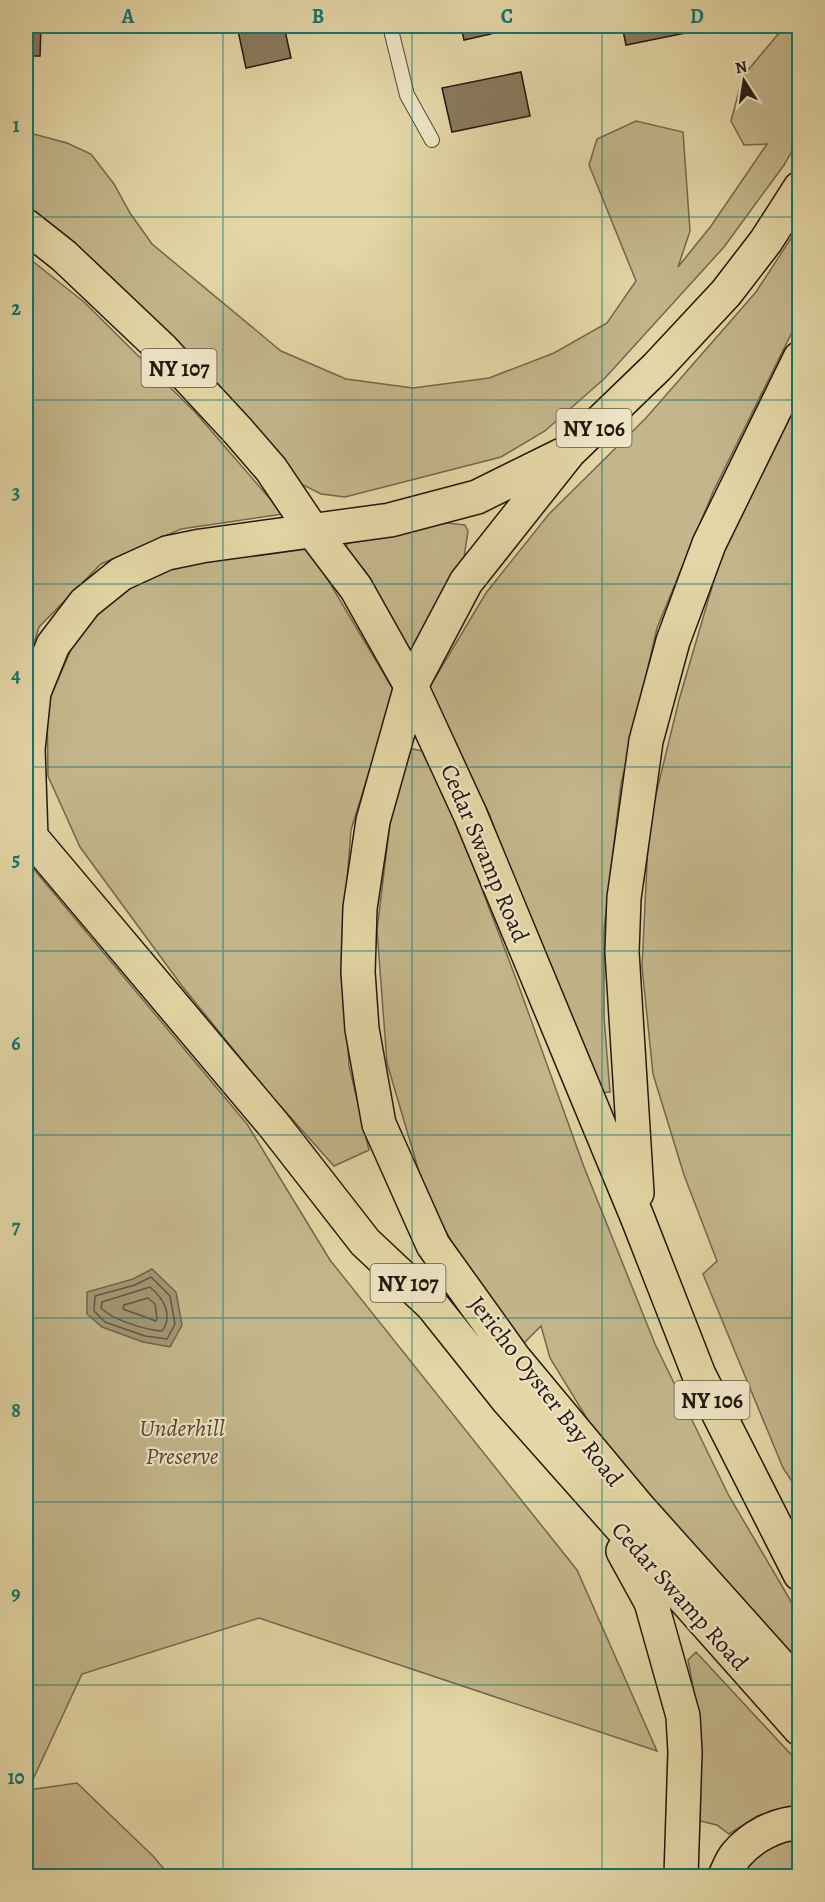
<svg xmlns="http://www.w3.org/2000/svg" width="825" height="1902" font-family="Alegreya,serif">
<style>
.green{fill:#c4b68c;stroke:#75664c;stroke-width:1.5}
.water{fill:#a39572;stroke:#71634a;stroke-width:1.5}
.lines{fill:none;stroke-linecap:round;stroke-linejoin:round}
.shore{stroke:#645640;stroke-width:1.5}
.building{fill:#897a5d;stroke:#26170d;stroke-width:1.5}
.lane-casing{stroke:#564733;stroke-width:16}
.primary-casing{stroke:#26170d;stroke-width:36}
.lane{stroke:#ede4c5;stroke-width:14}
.primary{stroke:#e4d6a6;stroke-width:33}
.grid{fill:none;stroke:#0f766e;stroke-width:1.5;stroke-opacity:0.55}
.labels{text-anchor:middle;stroke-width:4.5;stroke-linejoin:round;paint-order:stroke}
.shield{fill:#ede4c5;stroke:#625444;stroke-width:1.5}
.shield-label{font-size:22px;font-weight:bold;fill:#26170d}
.street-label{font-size:24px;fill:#26170d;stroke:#ede4c5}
.park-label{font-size:24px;font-style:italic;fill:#554733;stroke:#ede4c5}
.neatline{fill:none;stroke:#0f766e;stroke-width:2}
.grid-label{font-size:20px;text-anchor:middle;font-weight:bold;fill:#0f766e}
</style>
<rect width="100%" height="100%" fill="#e4d6a6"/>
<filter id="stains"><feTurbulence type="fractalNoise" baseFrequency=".00333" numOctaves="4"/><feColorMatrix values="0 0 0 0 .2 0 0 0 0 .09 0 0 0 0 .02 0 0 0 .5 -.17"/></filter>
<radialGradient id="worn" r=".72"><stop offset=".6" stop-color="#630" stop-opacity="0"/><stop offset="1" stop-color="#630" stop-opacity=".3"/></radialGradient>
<path class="green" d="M785,26H799V139L784,165L724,247L605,378L545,431L501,457L345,497L321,494L295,481L26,217V132L67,143L91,154L114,184L130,213L152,244L281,351L346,379L413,388L489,378L554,353L607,323L636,281L589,165L597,139L636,121L683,132L690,231L678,267L711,226L767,144L744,145L731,121L743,76Z
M799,226V318L713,492L657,628L621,784L604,929V1017L610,1092L598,1093L546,974L490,816L429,688L486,593L549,514L646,418L756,292Z
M26,256L84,302L195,412L283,514L181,529L101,564L39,627L26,669Z
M799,385V1492L783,1468L703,1274L717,1261L684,1175L653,1074L642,967L649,823L679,700L726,539Z
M447,523L465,525L468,531L462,570L412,652L406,648L346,550L347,544L356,540Z
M309,548L394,691L351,830L342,947L349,1066L369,1150L334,1166L268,1092L182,986L80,847L48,776L47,705L77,636L125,587L182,564Z
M408,748L422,751L455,818L518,984L584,1167L655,1344L729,1496L799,1615V1669L605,1448L550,1358L541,1326L520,1347L477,1289L425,1192L387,1063L377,930L390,823Z
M26,860L247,1124L330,1260L577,1570L657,1751L259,1618L82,1674L28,1790L77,1783L153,1856L170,1876H26Z
M696,1652L799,1763V1809L757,1816L729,1834L717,1825L700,1821L694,1692L688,1660Z
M799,1832V1876H740L750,1858Z"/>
<path class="water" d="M152,1269L176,1292L182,1325L170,1347L143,1342L102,1327L87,1314V1292L133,1279Z"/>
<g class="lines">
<path class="shore" d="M151,1277L170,1296L175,1324L167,1339L145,1336L105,1322L94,1311L95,1296L135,1285Z
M150,1287C163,1298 174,1315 162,1331C145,1330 113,1320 101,1308L102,1302Z
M148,1298L155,1304L157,1318L156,1321L123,1309L124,1305Z"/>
</g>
<path class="building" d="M26,26H41L40,56H26V68Z
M237,26H284L291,58L246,68Z
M461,26H490L491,34L464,40Z
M622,26H720L626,45Z
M521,72L530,116L452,132L442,88Z"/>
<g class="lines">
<defs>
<path id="lane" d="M390,26L407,95L432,140"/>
<path id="primary" d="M800,188L766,241L726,293L657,367L569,452L466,582L411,686L373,821L360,908L358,972L362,1029L379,1124L433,1245L514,1358L638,1507L800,1688
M26,226L64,256L162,349L238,431L271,469L312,530L356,588L411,686L470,814L638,1219L699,1375L800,1574
M26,831L273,1124L365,1242L432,1305L507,1399L800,1729
M31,837L28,749L34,692L53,645L85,603L121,574L167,553L201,546L390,520L477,497L562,455
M637,1193L622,952L624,898L646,741L673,641L709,544L800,358
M623,1551L651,1602L683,1716L685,1752L681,1876
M725,1876C728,1870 731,1861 736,1855C751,1837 777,1823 800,1823"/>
</defs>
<use href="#lane" class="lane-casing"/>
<use href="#primary" class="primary-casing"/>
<use href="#lane" class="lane"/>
<use href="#primary" class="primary"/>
</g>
<path class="grid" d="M223,26V1876M412,26V1876M602,26V1876M26,217H800M26,400H800M26,584H800M26,767H800M26,951H800M26,1135H800M26,1318H800M26,1502H800M26,1685H800"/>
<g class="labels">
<g class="shield">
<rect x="141.5" y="349" width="75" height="38" rx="4.5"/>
<rect x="556.5" y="409" width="75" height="38" rx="4.5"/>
<rect x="370.5" y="1264" width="75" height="38" rx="4.5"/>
<rect x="674.5" y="1381" width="75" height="38" rx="4.5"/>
</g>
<g class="shield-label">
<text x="179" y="376">NY 107</text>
<text x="594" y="436">NY 106</text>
<text x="408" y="1291">NY 107</text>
<text x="712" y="1408">NY 106</text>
</g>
<g class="street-label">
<text transform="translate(485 853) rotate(67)" y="8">Cedar Swamp Road</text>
<text transform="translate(546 1391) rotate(52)" y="8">Jericho Oyster Bay Road</text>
<text transform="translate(680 1596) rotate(48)" y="8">Cedar Swamp Road</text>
</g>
<g class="park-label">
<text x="182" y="1436">Underhill<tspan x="182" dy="28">Preserve</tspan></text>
</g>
</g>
<rect width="825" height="1902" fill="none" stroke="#e4d6a6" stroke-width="66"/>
<g transform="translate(744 81) rotate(348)" stroke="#ede4c5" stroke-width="4.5" paint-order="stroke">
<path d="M0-4.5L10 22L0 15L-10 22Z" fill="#26170d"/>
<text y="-9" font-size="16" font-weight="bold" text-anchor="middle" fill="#26170d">N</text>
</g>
<rect x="33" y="33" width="759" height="1836" class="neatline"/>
<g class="grid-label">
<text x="128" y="23">A</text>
<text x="318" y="23">B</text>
<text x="507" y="23">C</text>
<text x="697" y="23">D</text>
<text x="16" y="132">1</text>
<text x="16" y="315">2</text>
<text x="16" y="499">3</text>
<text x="16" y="682">4</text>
<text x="16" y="866">5</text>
<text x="16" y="1050">6</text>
<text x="16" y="1233">7</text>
<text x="16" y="1417">8</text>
<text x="16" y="1600">9</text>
<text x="16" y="1784">10</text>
</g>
<rect width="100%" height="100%" filter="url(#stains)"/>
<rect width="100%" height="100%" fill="url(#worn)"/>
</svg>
